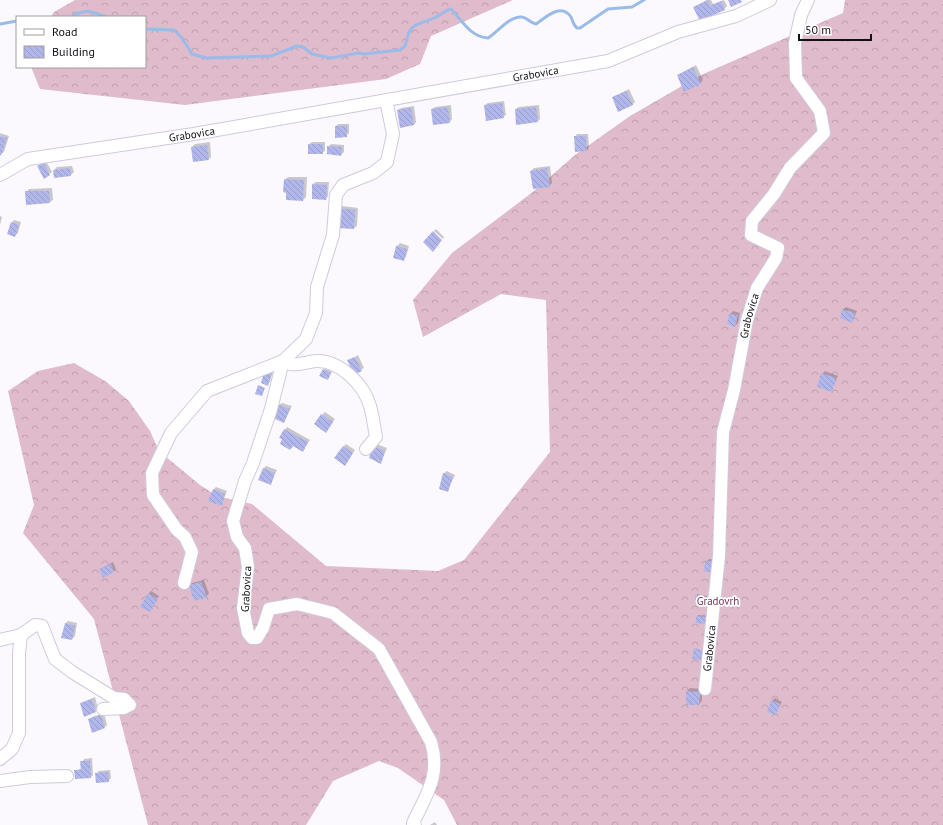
<svg xmlns="http://www.w3.org/2000/svg" width="943" height="825" font-family="'PT Sans',sans-serif">
<style>
.forest{fill:url(#forest-crowns)}
.shadow{fill:#0003}
.lines{fill:none;stroke-linecap:round;stroke-linejoin:round}
.stream{stroke:#9bbbe9;stroke-width:3}
.building{fill:url(#building-back-hatch)}
.street-casing{stroke:#d1c9dd;stroke-width:14}
.street{stroke:#fff;stroke-width:12}
.labels{text-anchor:middle;stroke-width:3.5;stroke-linejoin:round;paint-order:stroke}
.street-label{font-size:11px;fill:#120f16;stroke:#fff}
.park-label{font-size:11px;fill:#7a365a;stroke:#fff}
</style>
<defs>
<pattern id="forest-crowns" width="20" height="18" patternUnits="userSpaceOnUse"><rect width="20" height="18" fill="#dfbbcb"/><path d="M2 6a3 3 0 1 1 6 0M12 15a3 3 0 1 1 6 0" fill="none" stroke="#bea0ae"/></pattern>
<pattern id="building-back-hatch" width="6" height="6" patternUnits="userSpaceOnUse"><rect width="6" height="6" fill="#b2b7eb"/><path d="M-1 5l2 2M0 0l6 6M5-1l2 2" fill="none" stroke="#989cc9"/></pattern>
</defs>
<rect width="100%" height="100%" fill="#fbf9fe"/>
<path class="forest" d="M75,0H513L431,36L420,64L386,79L185,105L40,89L31,67H145V17H51L54,12Z
M845,0H943V825H457L444,800L398,768L379,761L333,781L306,825H148L94,619L23,533L34,505L8,391L38,371L74,363L105,381L129,401L150,431L159,451L200,485L217,496L252,504L326,566L438,571L464,560L550,452L546,300L501,294L423,337L413,300L452,253L534,191L575,155L630,116L701,75L843,13Z"/>
<path class="shadow" d="M707,0H711L713,4L724,0L727,6L724,9L695,7Z
M696,65L703,80L700,83L678,75Z
M629,89L635,102L632,105L613,98Z
M504,101L506,115L503,117L485,105L488,103Z
M451,105L452,119L450,122L432,109L435,107Z
M539,105L540,119L537,122L516,110L518,107Z
M414,106L416,122L414,125L398,110L401,108Z
M338,124H349V133L346,136L336,126Z
M0,133L9,136L4,152L1,154Z
M577,134H588L589,147L587,150L575,137Z
M210,142L211,157L209,159L192,147L195,144Z
M312,142H325V151L322,153L309,144Z
M331,144L344,145V152L341,155L328,147Z
M46,161L52,172L44,177L38,166Z
M72,166L74,172L71,175L55,177L54,170L57,167Z
M550,166L552,183L549,186L531,171L534,168Z
M288,177H307L306,197L303,200L288,192L285,180Z
M316,182H329L328,196L326,199L313,184Z
M52,188L53,200L50,202L27,203L26,192L29,189Z
M342,206L358,208L357,226L354,228L339,209Z
M0,216L2,217L0,225Z
M14,220L21,222L18,233L15,236L12,223Z
M436,229L444,237L443,239L434,231Z
M400,243L409,246L406,257L403,260L394,258L397,246Z
M846,307L857,311L852,322L843,310Z
M733,311L740,313L738,323L735,326L728,323L730,314Z
M358,355L364,368L354,374L349,361Z
M325,368L332,372L328,378L321,375Z
M274,369L270,382L267,384L262,383Z
M825,371L838,376L831,391L822,374Z
M282,403L292,406L284,422L279,405Z
M325,412L335,419L326,431L322,415Z
M287,427L310,440L303,450L294,445L290,449L285,430Z
M346,444L355,450L347,462L343,447Z
M376,444L387,448L381,462L371,458Z
M266,466L277,470L270,484L264,468Z
M447,471L455,475L447,491L440,489L444,473Z
M216,487L227,491L221,505L214,489Z
M709,559L718,560L714,571L706,562Z
M113,562L116,569L114,571L100,569Z
M204,580L209,594L206,596L190,586L192,583Z
M151,591L159,596L150,611L148,594Z
M697,594L707,596V602H696Z
M698,615L707,616L706,622L705,623L697,616Z
M68,621L77,623L75,636L72,639L66,623Z
M690,688L702,689V701L699,704L687,691Z
M95,697L98,709L95,711L81,703Z
M775,698L782,702L775,714L772,701Z
M104,713L107,725L105,727L89,719L92,717Z
M92,758L93,775L91,777L75,771L82,768V762L84,759Z
M110,770L111,778L108,781L96,774L99,771Z
M435,822L437,825H430Z"/>
<g class="lines">
<path class="stream" d="M73,17L75,14L88,11L107,17
M0,24L17,21
M145,29L174,30L182,38L192,54L206,58L271,56L297,46L303,47L312,54L331,58L359,53L364,54L400,50L405,46C411,20 415,27 434,18C440,16 445,10 451,9C462,20 470,37 488,38C498,32 509,16 522,17C528,18 530,23 536,24C545,18 561,2 571,17C573,21 573,25 577,28H580L608,9L632,7L644,0"/>
</g>
<path class="building" d="M708,0L710,6L721,1L725,10L700,21L693,7Z
M728,0H741L742,2L731,7Z
M693,67L701,84L684,92L677,75Z
M626,91L633,105L618,112L612,97Z
M502,103L504,118L486,121L484,105Z
M448,107L450,123L433,125L431,109Z
M536,107L538,122L516,125L515,109Z
M411,108L414,125L400,128L397,110Z
M335,126H347V137L335,138Z
M0,136L7,138L1,156L0,155Z
M574,136H586L587,151L575,152Z
M308,144H323V154H308Z
M207,145L209,160L193,162L191,147Z
M327,146L342,147L341,156L327,154Z
M44,163L50,175L44,179L37,166Z
M70,168L71,176L54,178L53,170Z
M547,168L550,187L533,189L530,171Z
M284,179L304,180L303,201L286,200V193L283,192Z
M312,184L327,185L326,200L312,199Z
M25,191H49L50,203L26,205Z
M338,208L355,210L354,229L338,228Z
M11,222L19,225L15,237L7,234Z
M433,231L442,240L433,252L423,242Z
M396,246L407,249L404,261L393,258Z
M842,309L855,313L852,323L840,318Z
M729,314L738,315L735,327L727,324Z
M355,357L362,371L354,375L347,360Z
M265,368L272,371L268,386L261,383Z
M323,369L331,373L328,380L319,376Z
M821,373L836,378L832,392L817,387Z
M258,385L265,388L262,396L255,394Z
M279,405L290,409L284,423L273,418Z
M321,414L333,422L326,433L314,424Z
M284,429L308,442L303,452L293,446L290,450L280,444L282,439L279,438Z
M343,446L353,453L345,466L334,458Z
M373,446L385,451L381,464L369,458Z
M263,468L275,473L271,485L258,480Z
M443,473L453,477L448,492L439,489Z
M213,489L225,494L222,506L208,501Z
M705,561L716,562L715,572H704Z
M111,564L114,572L103,578L99,569Z
M201,582L207,597L194,601L189,585Z
M148,593L158,599L150,612L140,607Z
M695,595L706,597V604L695,603Z
M696,616L706,617V624L696,623Z
M65,623L75,626L72,640L61,638Z
M694,648L703,650L702,660L692,659Z
M686,691L700,692L699,705H686Z
M92,699L96,712L84,717L80,703Z
M771,700L780,704L776,715L767,712Z
M101,715L105,728L92,733L88,719Z
M80,761H90L91,778L75,779L74,770H81Z
M108,772L109,782L96,783L95,773Z"/>
<g class="lines">
<defs>
<g id="street">
<path id="s1" d="M0,175L28,159L194,134L608,61L678,32L736,16L770,0"/>
<path d="M366,449L376,437C374,427 373,416 370,406C364,385 340,360 316,361C305,362 293,368 283,361L271,409L253,463L245,481L233,521L237,537L245,548L248,567L243,608L248,633L252,638H257L263,628L269,609L297,604L333,613L379,649L431,742C441,774 427,794 413,823L415,825"/>
<path d="M184,583L192,552L185,537L177,530L153,495L152,473L171,433L207,391L283,361L306,339L316,313L317,287L333,235L336,195L343,185L373,173L387,162L393,134L386,100"/>
<path d="M21,635L35,625L42,626L55,659L72,672L114,698L124,699L130,705L124,708L103,709"/>
<path d="M0,640L21,635L19,653V733L12,749L0,759"/>
<path id="s2" d="M705,689L719,556L723,432L734,390L747,320L757,288L776,258L778,248L751,235L752,221L774,194L790,168L824,133L820,111L796,78L795,43L801,15L808,0"/>
<path d="M0,781L30,777L67,776"/>
</g>
</defs>
<use href="#street" class="street-casing"/>
<use href="#street" class="street"/>
</g>
<g class="labels">
<g class="street-label">
<text dy="4" stroke="none"><textPath href="#s1" startOffset="547">Grabovica</textPath></text>
<text dy="4" stroke="none"><textPath href="#s1" startOffset="198">Grabovica</textPath></text>
<text dy="4" stroke="none"><textPath href="#s2" startOffset="377">Grabovica</textPath></text>
<text transform="translate(246 589) rotate(-87)" y="4">Grabovica</text>
<text dy="4" stroke="none"><textPath href="#s2" startOffset="41">Grabovica</textPath></text>
</g>
<g class="park-label">
<text x="718" y="605">Gradovrh</text>
</g>
</g>
<rect x="16" y="16" width="130" height="52" fill="#ffffff" stroke="#a09fa2"/>
<rect x="24" y="29" width="20" height="6" fill="#ffffff" stroke="#a09fa2"/>
<text x="52" y="36" font-size="12" fill="#120f16">Road</text>
<rect x="24" y="46" width="20" height="12" fill="url(#building-back-hatch)" stroke="#a09fa2"/>
<text x="52" y="56" font-size="12" fill="#120f16">Building</text>
<path d="M799 34v6h72v-6" fill="none" stroke="#120f16" stroke-width="2"/>
<text x="805" y="34" font-size="12" fill="#120f16" stroke="#ffffff" stroke-width="3" paint-order="stroke">50 m</text>
</svg>
